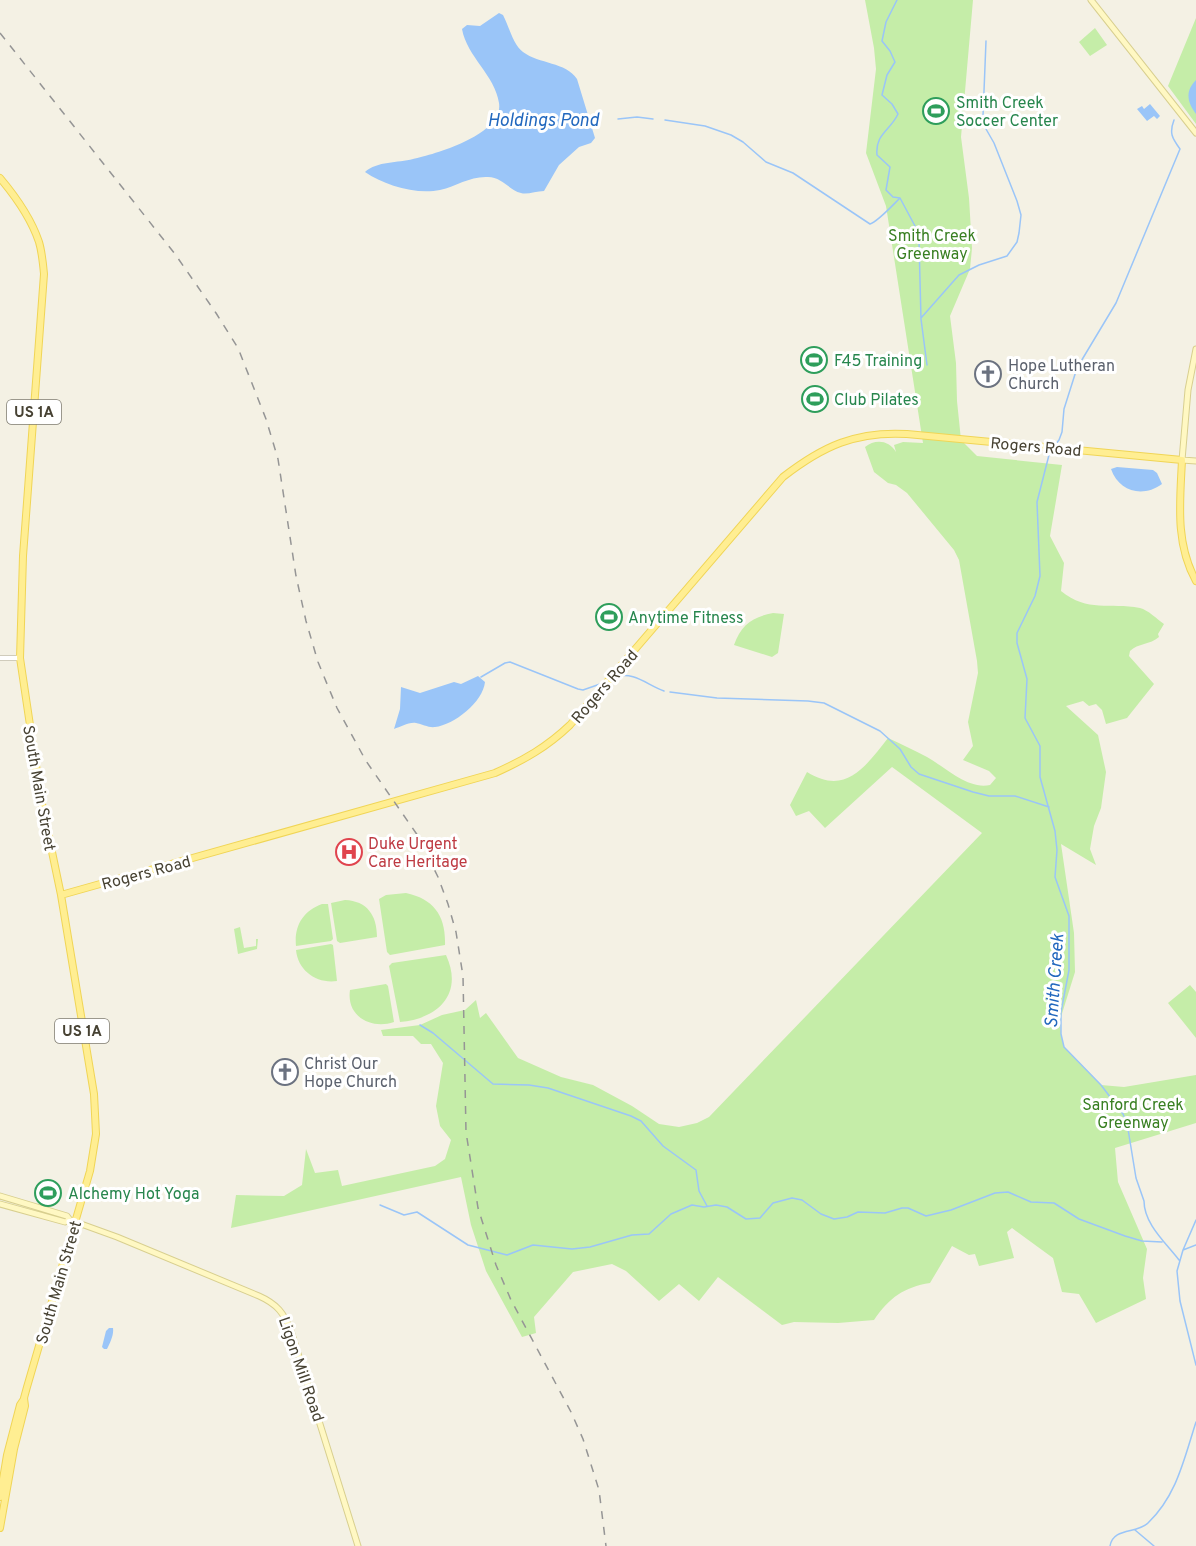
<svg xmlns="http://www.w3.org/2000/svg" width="1196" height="1546" font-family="Overpass,sans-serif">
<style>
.green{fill:#c5eda8}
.water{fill:#9ac5f8}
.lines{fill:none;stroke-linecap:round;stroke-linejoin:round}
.stream{stroke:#9ac5f8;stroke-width:1.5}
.tertiary-casing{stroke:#c0bba6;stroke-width:6}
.secondary-casing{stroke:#d8cf8f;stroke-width:7}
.primary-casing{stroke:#f0d556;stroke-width:8}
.tertiary{stroke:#fff;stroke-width:4.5}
.secondary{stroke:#fff8c3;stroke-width:5}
.primary{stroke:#ffee92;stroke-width:6}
.rail{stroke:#959595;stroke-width:1.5;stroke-dasharray:8 8;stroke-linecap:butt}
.labels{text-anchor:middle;stroke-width:6;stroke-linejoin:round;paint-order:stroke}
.shield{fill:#fff;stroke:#7e7b70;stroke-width:1.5}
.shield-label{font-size:15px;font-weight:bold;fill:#474233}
.leisure-label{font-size:16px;fill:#27864d;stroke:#fff;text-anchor:start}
.park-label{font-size:16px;fill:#387f21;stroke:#fff}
.worship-label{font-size:16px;fill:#5b616d;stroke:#fff;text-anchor:start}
.street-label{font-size:16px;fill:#474233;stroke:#fff}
.health-label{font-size:16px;fill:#be3a42;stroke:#fff;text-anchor:start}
.water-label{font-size:18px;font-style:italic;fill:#2268be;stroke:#fff}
</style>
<rect width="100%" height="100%" fill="#f4f1e4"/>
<path class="green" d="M865,0H973L961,137L969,198L972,248L970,269L950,316L956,363L957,401L961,440L977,456L1062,465L1050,536L1064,563L1061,591C1088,613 1109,602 1140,608C1148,610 1157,619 1164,624L1158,634L1159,637C1150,645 1138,643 1130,651L1129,656L1154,684L1127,718L1106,724L1102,710L1096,704L1089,706L1083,701L1066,706L1098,735L1106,772L1101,808L1094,826L1090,849L1096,865L1061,844L1074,933L1075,972L1060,1020L1061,1034L1064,1047L1101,1085L1124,1087L1196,1075V1123L1115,1148L1118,1182L1147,1249L1143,1278L1146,1299L1096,1323L1079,1294L1062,1292L1053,1258L1012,1228L1007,1232L1014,1258L979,1266L975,1254L969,1255L952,1246L930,1283C904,1287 889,1298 874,1320L838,1323L794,1322L782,1325L718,1277L699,1301L679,1284L659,1301L626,1271L612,1264L573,1272L534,1317L536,1333L522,1337L486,1271L471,1225L461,1177L231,1228L236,1195L284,1196L302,1185L306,1149L315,1173L338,1170L342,1186L435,1166L445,1159L451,1140L440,1126L436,1106L443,1063L431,1044H421L413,1036H383L381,1030L420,1025L442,1015L465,1010L476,1000L480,1018L486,1013L518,1058L561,1077L593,1085L632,1106L659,1124L679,1127L697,1123L709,1117L982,833L892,767L825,828L809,811L796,816L790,805L807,772C846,796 865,767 888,738C901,744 914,750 927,757C945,767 968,790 990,785L996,778L989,771L963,760L973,746L968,722L978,673L977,661L959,560L954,550L907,493L896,485L888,483L874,472L865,447C875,439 889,440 896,452L894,445L903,442L923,443L886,206L866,153L876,69L874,48Z
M1196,18V124L1168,86Z
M1095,28L1107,45L1090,56L1079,42Z
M773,613L784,614L778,653L772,657L734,645C741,625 752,617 773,613Z
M406,893C434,899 446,916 445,945L390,955L387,952L379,899L386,895Z
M345,900C367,901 377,915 377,937L340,943L337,941L331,903Z
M322,904H328L333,939L331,941L296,946C294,926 303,911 322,904Z
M240,927L244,948L256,946V939H258L257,949L238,954L234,929Z
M331,944L333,945L337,981C317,984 298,971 296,950Z
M446,955C464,994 438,1019 400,1022L389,966L392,963Z
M386,984L388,986L394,1022C371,1030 346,1016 350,990Z
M1190,985L1196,992V1038L1168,1003Z"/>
<path class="water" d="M499,13L503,15C509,26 513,45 523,52C539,64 566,62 577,79L595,138L591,143L579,147L559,165L544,191C536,191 527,195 521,193C509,190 502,177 488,177C470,176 457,186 440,190C416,195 384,185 365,172C377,161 398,163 413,159C436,154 504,134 499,103C495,75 467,57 462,29L467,25L480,26Z
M1196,80V114C1187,102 1185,91 1196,80Z
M1150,104L1160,116L1157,119L1154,116L1147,121L1137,109L1142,106L1144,109Z
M1117,467L1153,470L1157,473L1162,484C1143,498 1119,492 1111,469Z
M478,676L485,682C483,702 454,725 435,727C429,728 422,724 416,723C408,722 401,727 394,729L400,709L401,687L420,693L454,682L461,684Z
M109,1328H113C114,1335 110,1343 107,1349H104L102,1347L106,1331Z"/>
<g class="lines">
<path class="stream" d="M897,0L886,22L882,41L890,51L895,62L887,75L882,95L892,104L898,114C890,131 875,134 877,155L890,167L886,190L893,197L900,198L915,226L919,241L921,319L927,365
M618,119L637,117L653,119
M665,120L705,126L731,135L743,142L766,162L793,173L870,224C877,222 892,206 899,199
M921,318L959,275L979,265L1007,256L1017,242L1019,233L1021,215L1017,201L994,143L986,129L983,116L986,41
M1055,445L1059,440L1062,432L1064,409L1077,368L1116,303L1180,149C1172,138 1169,133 1174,120
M1050,451L1037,502L1040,576L1035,596L1017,633V643L1027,679L1025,718L1040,746V777L1055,831L1057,850L1055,877L1069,916V970L1061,1012V1034L1064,1047L1101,1085L1123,1114L1127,1123L1136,1178L1144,1201C1144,1224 1166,1243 1179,1260
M481,677L505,663L510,662L578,689L583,690L603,683
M615,677C634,671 647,685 664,691
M670,692L717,698L808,701L824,703L880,731L900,749L911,767L919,774L973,792L989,796H1015L1049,807
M420,1025L433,1033L493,1084L529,1085L548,1088L631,1116L641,1121L663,1146L696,1170L699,1191L707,1206
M380,1205L404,1215L417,1212L468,1245L507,1255L533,1245L572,1249L590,1247L632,1235L649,1234L671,1214L692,1205L704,1207L716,1205L727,1207L746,1219L760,1218L773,1203L792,1198L802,1200L821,1214L834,1219L847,1217L858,1212L885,1213L902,1208H908L926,1216L951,1210L995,1193L1008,1192L1031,1202L1054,1203L1079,1219L1125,1236L1142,1241L1162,1242
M1196,1220L1183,1250L1177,1271L1180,1301L1196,1365
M1183,1250L1196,1245
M1135,1530L1154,1546
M1110,1546C1113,1527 1137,1534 1148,1523C1177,1495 1184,1459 1196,1422"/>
<defs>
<path id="tertiary" d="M0,658H20"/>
<path id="secondary" d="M1091,0L1196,133
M1196,349L1188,390L1182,460L1196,461
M0,1196L67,1216L70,1220
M0,1204L65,1222L70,1220L117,1237L259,1296C277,1304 284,1313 291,1331L358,1546"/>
<path id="primary" d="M0,178C16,197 31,218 39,242C42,252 43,263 44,274L23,556L20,658L41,799L61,895L94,1094L96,1134L90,1171L27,1387L24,1398L25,1406L14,1449L0,1528
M61,895L495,773C524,760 547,747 570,725L783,477C823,446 856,431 907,434L1182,460C1180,502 1175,543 1196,581
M0,1497L7,1455L20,1405L24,1399"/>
</defs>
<use href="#tertiary" class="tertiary-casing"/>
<use href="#secondary" class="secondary-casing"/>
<use href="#primary" class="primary-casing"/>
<use href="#tertiary" class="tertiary"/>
<use href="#secondary" class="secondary"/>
<use href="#primary" class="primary"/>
<path class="rail" d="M0,33L175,254L216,313L238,348L266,419L278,459L296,576L306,621L318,662L337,708L366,761L418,836L438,877L448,904L456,932L463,976L466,1132L478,1208L496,1265L511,1300L571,1412L583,1439L599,1490L606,1546"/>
</g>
<defs>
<symbol id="stadium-ring" viewBox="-11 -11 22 22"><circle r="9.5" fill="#fff" stroke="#2e9e5b" stroke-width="1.5"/><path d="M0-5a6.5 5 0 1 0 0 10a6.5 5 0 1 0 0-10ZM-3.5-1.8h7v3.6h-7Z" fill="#2e9e5b"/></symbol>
<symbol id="church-ring" viewBox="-11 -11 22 22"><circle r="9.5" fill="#fff" stroke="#6b7280" stroke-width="1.5"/><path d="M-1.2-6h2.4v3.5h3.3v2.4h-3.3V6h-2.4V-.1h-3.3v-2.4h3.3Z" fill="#6b7280"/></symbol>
<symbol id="hospital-ring" viewBox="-11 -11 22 22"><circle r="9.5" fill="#fff" stroke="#e0444e" stroke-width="1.5"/><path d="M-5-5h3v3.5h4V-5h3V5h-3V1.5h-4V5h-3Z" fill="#e0444e"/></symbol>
</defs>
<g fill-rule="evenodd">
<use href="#stadium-ring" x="921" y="96" width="30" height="30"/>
<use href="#stadium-ring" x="799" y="345" width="30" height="30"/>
<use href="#church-ring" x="973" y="359" width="30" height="30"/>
<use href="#stadium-ring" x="800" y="384" width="30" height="30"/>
<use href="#stadium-ring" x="594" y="602" width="30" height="30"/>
<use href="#hospital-ring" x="334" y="837" width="30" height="30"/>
<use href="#church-ring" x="270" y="1057" width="30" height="30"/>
<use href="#stadium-ring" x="33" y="1178" width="30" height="30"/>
</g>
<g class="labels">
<g class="shield">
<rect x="7" y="400" width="54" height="24" rx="4.5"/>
<rect x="55" y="1019" width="54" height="24" rx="4.5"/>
</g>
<g class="shield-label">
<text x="34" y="417">US 1A</text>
<text x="82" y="1036">US 1A</text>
</g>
<g class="leisure-label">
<text x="956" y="108">Smith Creek<tspan x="956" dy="18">Soccer Center</tspan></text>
<text x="834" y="366">F45 Training</text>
<text x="834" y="405">Club Pilates</text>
<text x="628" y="623">Anytime Fitness</text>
<text x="68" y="1199">Alchemy Hot Yoga</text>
</g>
<g class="park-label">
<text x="932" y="241">Smith Creek<tspan x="932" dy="18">Greenway</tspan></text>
<text x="1133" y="1110">Sanford Creek<tspan x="1133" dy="18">Greenway</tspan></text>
</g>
<g class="worship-label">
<text x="1008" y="371">Hope Lutheran<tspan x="1008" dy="18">Church</tspan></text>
<text x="304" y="1069">Christ Our<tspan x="304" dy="18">Hope Church</tspan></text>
</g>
<g class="street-label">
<text transform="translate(1036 446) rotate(5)" y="6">Rogers Road</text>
<text transform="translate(604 686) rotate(-49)" y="6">Rogers Road</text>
<text transform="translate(40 788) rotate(80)" y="6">South Main Street</text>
<text transform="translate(146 872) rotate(-15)" y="6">Rogers Road</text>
<text transform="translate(58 1282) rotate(-74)" y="6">South Main Street</text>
<text transform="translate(302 1369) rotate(71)" y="6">Ligon Mill Road</text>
</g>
<g class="health-label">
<text x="368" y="849">Duke Urgent<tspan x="368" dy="18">Care Heritage</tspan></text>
</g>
<g class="water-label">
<text x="543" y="126">Holdings Pond</text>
<text transform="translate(1054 981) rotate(-86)" y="6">Smith Creek</text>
</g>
</g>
</svg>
